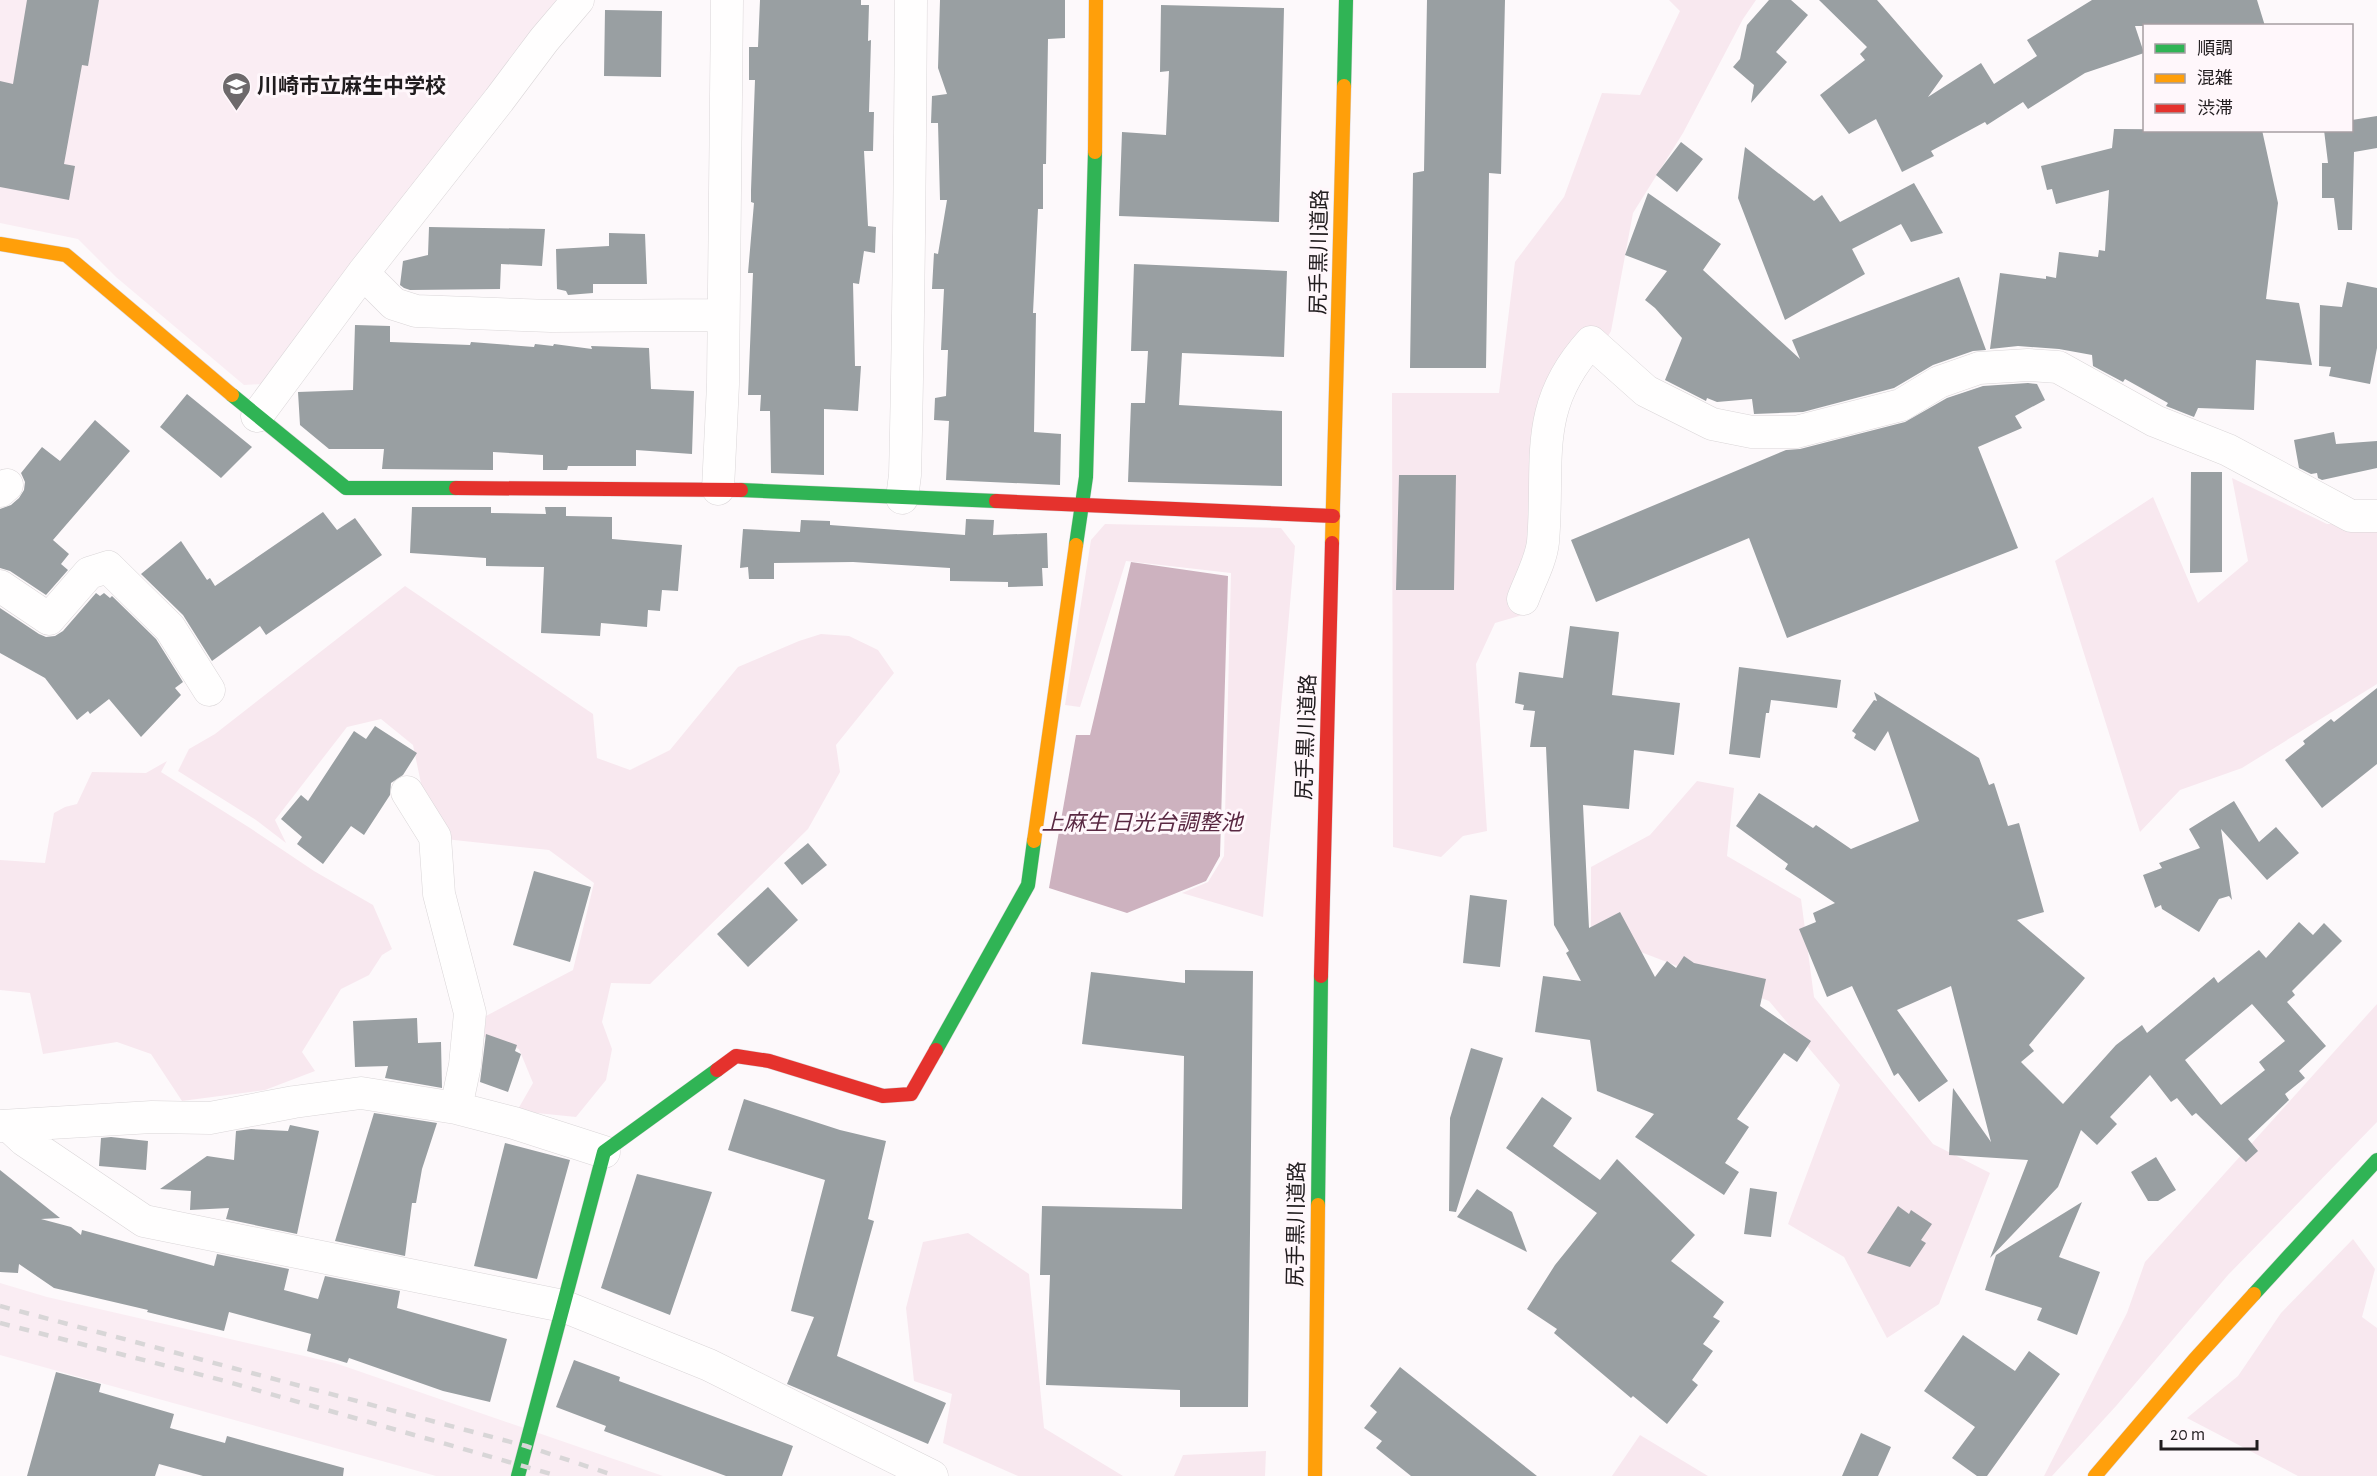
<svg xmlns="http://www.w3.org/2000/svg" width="2377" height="1476" font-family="'Alegreya Sans','Noto Sans JP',sans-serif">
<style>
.built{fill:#faedf3}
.green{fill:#f8e8ef}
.water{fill:#cdb2bf}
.building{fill:#999fa2;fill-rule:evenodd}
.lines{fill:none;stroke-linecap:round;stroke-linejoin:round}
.street-casing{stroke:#dad6d8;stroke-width:33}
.fast-casing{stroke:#dad6d8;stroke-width:15}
.slow-casing{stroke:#dad6d8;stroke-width:15}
.jam-casing{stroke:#dad6d8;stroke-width:15}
.street{stroke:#fffefe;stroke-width:32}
.fast{stroke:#30b455;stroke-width:14}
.slow{stroke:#ff9f0a;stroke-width:14}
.jam{stroke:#e5322d;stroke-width:14}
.rail{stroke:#d8d6d7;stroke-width:4.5;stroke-dasharray:10 10;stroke-linecap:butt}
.labels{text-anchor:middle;stroke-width:6;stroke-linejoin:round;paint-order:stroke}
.poi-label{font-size:21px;font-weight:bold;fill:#201c1e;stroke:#fff7fb;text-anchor:start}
.street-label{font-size:21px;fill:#201c1e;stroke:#fff7fb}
.water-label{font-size:22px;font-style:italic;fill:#592842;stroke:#fff7fb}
</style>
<rect width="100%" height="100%" fill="#fdf9fb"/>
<path class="built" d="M0,0H558L261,384L244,385L116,277L78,239L0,223Z
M0,1283L47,1297L335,1363L663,1476H436L0,1355Z"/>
<path class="green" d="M1669,0H1756L1743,19L1683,133L1633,213L1611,331L1556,426L1526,614L1495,623L1476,664L1487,831L1463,836L1441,857L1393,847L1392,393H1499L1515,262L1564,197L1602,93L1640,95L1680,11Z
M2232,478L2327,524H2377V684L2242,768L2180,790L2140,832L2055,561L2153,497L2198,603L2248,561Z
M1105,524L1281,528L1295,546L1263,917L1182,893L1208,882L1224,856L1231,573L1126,561L1080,707L1065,705L1091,540Z
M405,586L593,714L597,758L630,770L670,750L738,667L799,641L821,634L849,636L878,650L894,673L836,745L840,772L808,829L650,984L611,983L602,1022L612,1049L606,1080L576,1117L517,1111L533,1083L519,1049L484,1037L486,1016L573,970L594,883L549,850L445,839L423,793L413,745L381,719L347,727L275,820L286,843L256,820L178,771L189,749L215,734Z
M167,761L161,772L250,828L314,871L373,905L392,949L382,955L369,975L341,989L302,1052L315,1071L265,1090L182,1101L151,1054L117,1042L43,1054L30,993L0,990V860L45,863L54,813L65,807L77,804L92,772L146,773Z
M1697,781L1734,788L1727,856L1801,899L1814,997L1933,1144L1990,1173L1939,1304L1887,1338L1844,1257L1788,1224L1840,1085L1769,1001L1591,933V867L1650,835Z
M2377,1004V1122L2228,1275L2116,1406L2052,1476H2044L2127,1313L2145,1262Z
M968,1233L1029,1274L1044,1428L1123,1476H1018L943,1443L952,1394L914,1381L906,1308L923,1242Z
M2353,1239L2375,1269L2362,1317L2377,1328V1476H2298L2187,1418L2238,1376L2281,1313Z
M1640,1435L1708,1476H1612Z
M1266,1451L1265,1476H1174L1183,1455Z"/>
<path class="water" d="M1131,562L1228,576L1220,856L1206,881L1127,913L1049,888L1076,735H1090Z"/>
<path class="building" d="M27,0H99L88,66L82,65L64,164L75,166L69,200L0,187V81L13,84Z
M760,0H861V5H869L868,41L871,40L869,112H874L873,151H864L868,226L876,227L875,253L864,251L859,284L853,283L855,366H861L858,411L824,409V475L771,473L770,411H760L761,395H748L753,273H748L754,203L751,202V190L755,80H749V47H758Z
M940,0H1065V38L1048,39L1046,164H1043V209H1038L1033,313H1036L1034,432L1061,434L1060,485L946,480L949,421L934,420L935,398L946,396L948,350H941L944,289H932L934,253L938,254L947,200H940L938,123H931L932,96L947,94L938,68Z
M1427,0H1505L1501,174L1489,173L1486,368H1410L1413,173L1424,171Z
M1769,0H1791L1808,15L1776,52L1787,62L1751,103L1754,85L1733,67L1740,59L1747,25Z
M1819,0H1877L1943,76L1928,97L1981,63L1994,84L2037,56L2027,40L2092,0H2257L2265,26H2135L2144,53L2085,73L2028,109L2023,102L1987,125L1985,122L1931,151L1934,156L1902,172L1876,119L1849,134L1820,95L1865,60L1860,54L1867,47Z
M1161,5L1284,8L1279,222L1119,216L1122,132L1166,135L1169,71L1160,72Z
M605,10L662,11L661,77L604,76Z
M2377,116V148L2354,152L2352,230H2338L2334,198H2322V163H2328L2324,130H2352V120Z
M2114,129L2262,130L2278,203L2266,299L2299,303L2312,365L2256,360L2254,410L2198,408L2194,417L2166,406L2168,403L2125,379L2123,382L2093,366L2092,355L2059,349L2018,346L1990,349L2000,273L2046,279V276L2056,278L2059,252L2098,257L2099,250L2105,251L2109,190L2056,204L2052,189L2047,190L2041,166L2112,148Z
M1681,142L1703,159L1677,192L1656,175Z
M1745,147L1814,201L1822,195L1840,222L1914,183L1943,233L1911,242L1901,224L1852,249L1865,274L1785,320L1738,198Z
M1648,193L1721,244L1703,270L1800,359L1792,340L1959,277L1986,350L1973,351L1933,365L1894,388L1803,412L1754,414L1752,399L1717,402L1707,398L1706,401L1665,380L1682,338L1655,308L1645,300L1667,271L1625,255Z
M429,227L545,229L542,266L501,264L500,289L410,290L404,288L400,285L403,261L428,255Z
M609,233L645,234L647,284H593V293L568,295L566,291L557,289L556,249L609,246Z
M1134,264L1287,271L1284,357L1182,353L1179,405L1282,411V486L1128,482L1131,403H1145L1148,351H1131Z
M2347,282L2377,288V348L2370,384L2329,376L2331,367L2319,366L2320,305L2342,307Z
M355,325L390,326V342L470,345L471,342L534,347L535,344L553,346L554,344L592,349L591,346L649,348L651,389L694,391L692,454L636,450V466H568L567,470H543V455L493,452V470L382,469L384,449H329L300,425L298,392L353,390Z
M2028,383L2037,384L2045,400L2015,416L2022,428L1978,447L2018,548L1787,638L1749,538L1596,602L1571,540L1786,450L1800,449L1905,422L1947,398L1983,386Z
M187,394L252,447L221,478L160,427Z
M95,420L130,451L53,540L69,554L61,564L68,570L46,595L10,571L0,568V509L11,505L19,498L24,490L25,482L21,473L42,447L60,461Z
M2334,432L2336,444L2377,441V468L2322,480L2318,478L2317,473L2311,474L2299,468L2294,440Z
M2191,472H2222V572L2190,573Z
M1399,475H1456L1454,590H1396Z
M412,507H491V513L546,514L545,507H566V516L612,517V539L682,545L678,591L662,590L660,611L648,610L647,627L601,623L600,636L541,633L544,567L486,566V558L410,553Z
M323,512L337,530L355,518L382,555L266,635L260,626L212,661L183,615L141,574L181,541L207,580L210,578L215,586Z
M966,519L994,520L993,535L1047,533L1048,568H1042L1043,586L1008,587V582L950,581V568L853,562L774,563V579H749L748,567L740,568L743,529L800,532L801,520L830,521V525L965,535Z
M96,593L100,596L104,593L110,598L112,596L156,639L183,682L175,688L181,695L141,737L109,699L90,714L88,711L77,720L45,678L0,653V608L39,634L46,637L55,636L63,631Z
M1570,626L1619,632L1612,695L1680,703L1674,755L1634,750L1629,809L1583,805L1589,928L1620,912L1655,977L1667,961L1676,968L1684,956L1694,963L1766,979L1760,1006L1811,1041L1797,1062L1784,1053L1737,1119L1749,1127L1725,1163L1739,1172L1724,1195L1635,1137L1654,1114L1597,1091L1590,1040L1535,1032L1543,976L1581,981L1566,953L1569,951L1554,925L1546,747H1530L1535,711L1523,710L1524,705L1515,703L1519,672L1563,678Z
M1739,667L1841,680L1837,708L1771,700L1769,713H1766L1760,758L1729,754Z
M2377,688V764L2322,808L2285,760L2305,744L2303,741L2331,719L2334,722Z
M1874,692L1979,758L1989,785L1994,783L2008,826L2019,823L2044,912L2017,920L2085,978L2029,1045L2034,1051L2021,1062L2063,1104L2116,1045L2142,1025L2147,1033L2214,977L2218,983L2259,950L2266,958L2299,922L2313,935L2324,923L2342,941L2292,991L2295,995L2287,1002L2326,1046L2299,1071L2305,1078L2285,1094L2289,1100L2248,1139L2258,1151L2246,1162L2196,1113L2192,1116L2177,1098L2171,1102L2150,1075L2110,1117L2117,1124L2097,1145L2081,1130L2058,1187L1990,1258L2028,1160L1949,1155L1953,1088L1991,1142L1951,986L1897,1010L1948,1081L1919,1102L1898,1073L1894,1076L1852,986L1827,997L1799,929L1816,922L1813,913L1835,903L1785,869L1788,864L1736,826L1759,793L1813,828L1816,825L1851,849L1919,821L1888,731L1875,751L1854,738L1856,734L1852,731L1874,700L1877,701ZM2252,1004L2285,1041L2259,1062L2265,1070L2221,1105L2185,1060Z
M375,726L417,753L403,775L391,783L390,795L364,835L351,826L323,864L297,844L302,837L281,819L301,795L308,801L354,731L366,739Z
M2234,801L2259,842L2276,827L2299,853L2267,880L2221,829L2232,900L2229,896L2219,899L2199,932L2162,909L2161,905L2155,908L2143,875L2162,868L2159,863L2200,848L2189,829Z
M808,843L827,865L802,885L784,863Z
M534,871L591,887L570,962L513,945Z
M768,887L798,920L748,967L717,934Z
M1470,895L1507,900L1500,967L1463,963Z
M1185,970L1253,971L1248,1407H1180V1390L1046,1385L1050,1275H1040L1042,1206L1182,1209L1184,1056L1082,1044L1091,972L1185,983Z
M417,1018L418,1043L441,1042L442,1088L385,1078L388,1066L355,1067L353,1021Z
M486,1034L517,1045L515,1051L521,1054L508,1092L480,1082Z
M1471,1048L1503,1058L1456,1212L1449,1211L1450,1118Z
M1542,1097L1572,1118L1553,1146L1600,1180L1617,1159L1695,1235L1671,1261L1724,1302L1713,1317L1720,1321L1703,1344L1713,1351L1692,1380L1698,1385L1667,1424L1633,1396L1631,1398L1554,1333L1557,1329L1527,1309L1555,1265L1597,1213L1506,1148Z
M744,1099L840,1130L886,1141L868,1219L874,1221L837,1356L946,1403L928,1444L787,1384L814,1317L791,1311L825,1180L728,1150Z
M374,1113L437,1123L422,1169L416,1203H412L405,1256L335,1241Z
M290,1125L319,1131L297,1234L226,1219L229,1208L190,1210L191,1191L160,1189L207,1156L234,1160L236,1131L251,1129L288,1131Z
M111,1137L148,1141L146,1170L99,1166L101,1138Z
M505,1143L570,1160L537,1279L474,1266Z
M2156,1157L2176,1190L2158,1201H2148L2131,1172Z
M0,1170L60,1218L41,1219L71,1227L81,1235L82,1230L214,1266L217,1254L289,1269L284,1290L318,1299L325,1276L400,1291L397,1308L507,1339L490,1402L443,1391L349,1358L347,1363L307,1351L311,1334L229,1312L224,1331L147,1312L148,1310L54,1288L19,1264L18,1273L0,1272Z
M637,1174L712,1192L670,1315L601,1288Z
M1750,1188L1777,1192L1771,1237L1744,1234Z
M1477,1189L1512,1212L1527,1252L1457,1217Z
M2082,1202L2059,1257L2100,1272L2077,1335L2037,1320L2042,1308L1985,1290L1996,1255Z
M1898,1206L1909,1214L1911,1210L1932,1224L1921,1240L1926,1243L1910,1267L1867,1253Z
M1963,1335L2015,1371L2029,1351L2060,1374L1987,1476H1977L1952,1458L1975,1427L1924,1391Z
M574,1360L620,1377L619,1381L793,1446L782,1476H726L604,1431L606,1426L556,1407Z
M1400,1367L1537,1476H1411L1376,1448L1382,1441L1364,1428L1377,1412L1370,1406Z
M56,1372L101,1384L99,1392L174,1414L170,1428L225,1443L227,1436L344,1468L343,1476H203L159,1464L155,1476H27Z
M1861,1433L1891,1447L1878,1476H1842Z"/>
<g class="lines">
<defs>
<path id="street" d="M363,273L394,304L416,311L551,316L723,315
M257,416L363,273L499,100L544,40L578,0
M718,489L723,384L727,0
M0,491L7,485
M902,498L905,475C909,317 910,159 911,0
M0,586L49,619L89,573L108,567L170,628L209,690
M1523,599C1529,582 1541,561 1543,542C1550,463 1531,408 1591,342L1646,391L1712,424L1752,432H1796L1901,405L1939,382L1979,368L2028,365L2058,367L2155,421L2228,450L2351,516H2377
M407,792L435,837L439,894L470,1013L465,1065L456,1108
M0,1126L152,1117L210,1118L294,1102L361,1093L456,1108L514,1123L604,1152
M10,1127L24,1140L144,1221L563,1306L709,1365L932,1476"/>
<path id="fast" d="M1344,86L1346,0
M232,395L346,488H456
M741,490L996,501
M1076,545L1086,477L1095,152
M936,1050L1028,885L1034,841
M1318,1205L1321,976
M2254,1294L2377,1160
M518,1476L604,1152L717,1070"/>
<path id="slow" d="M1095,152L1096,0
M0,244L66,255L232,395
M1332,543L1344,86
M1034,841L1076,545
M1315,1476L1318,1205
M2095,1476L2194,1360L2254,1294"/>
<path id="jam" d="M456,488L741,490
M996,501L1333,516
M1321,976L1332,543
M717,1070L736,1056L769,1061L883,1096L911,1094L936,1050"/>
</defs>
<use href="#street" class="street-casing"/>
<use href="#fast" class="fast-casing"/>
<use href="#slow" class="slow-casing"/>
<use href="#jam" class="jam-casing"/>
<use href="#street" class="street"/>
<use href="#fast" class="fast"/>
<use href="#slow" class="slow"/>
<use href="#jam" class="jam"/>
<path class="rail" d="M0,1306L526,1446L616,1476
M0,1323L225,1381L558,1476"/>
</g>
<defs>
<symbol id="school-pin" viewBox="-11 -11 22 30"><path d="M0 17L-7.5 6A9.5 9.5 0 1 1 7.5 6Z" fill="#6d696b" stroke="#fff7fb"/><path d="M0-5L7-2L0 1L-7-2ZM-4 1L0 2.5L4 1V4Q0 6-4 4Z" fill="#fff"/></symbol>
</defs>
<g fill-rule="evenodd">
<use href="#school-pin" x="220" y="70" width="33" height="45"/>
</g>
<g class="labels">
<g class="poi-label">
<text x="257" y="93">川崎市立麻生中学校</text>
</g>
<g class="street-label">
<text transform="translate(1319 252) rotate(-89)" y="7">尻手黒川道路</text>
<text transform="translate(1306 737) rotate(-88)" y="7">尻手黒川道路</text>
<text transform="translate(1296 1224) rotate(-89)" y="7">尻手黒川道路</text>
</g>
<g class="water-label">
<text x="1142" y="830">上麻生 日光台調整池</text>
</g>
</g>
<rect x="2143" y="24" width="210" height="108" fill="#fff7fb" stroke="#a69fa3" stroke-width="1.5"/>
<rect x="2155" y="44" width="30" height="9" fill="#30b455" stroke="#a69fa3" stroke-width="1.5"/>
<text x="2197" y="54" font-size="18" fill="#201c1e">順調</text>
<rect x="2155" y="74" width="30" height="9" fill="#ff9f0a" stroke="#a69fa3" stroke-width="1.5"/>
<text x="2197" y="84" font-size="18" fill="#201c1e">混雑</text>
<rect x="2155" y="104" width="30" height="9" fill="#e5322d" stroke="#a69fa3" stroke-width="1.5"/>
<text x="2197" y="114" font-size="18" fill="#201c1e">渋滞</text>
<path d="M2161 1440v9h96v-9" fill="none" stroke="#201c1e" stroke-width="3"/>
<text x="2170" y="1440" font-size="18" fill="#201c1e" stroke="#fff7fb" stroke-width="4.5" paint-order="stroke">20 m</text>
</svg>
